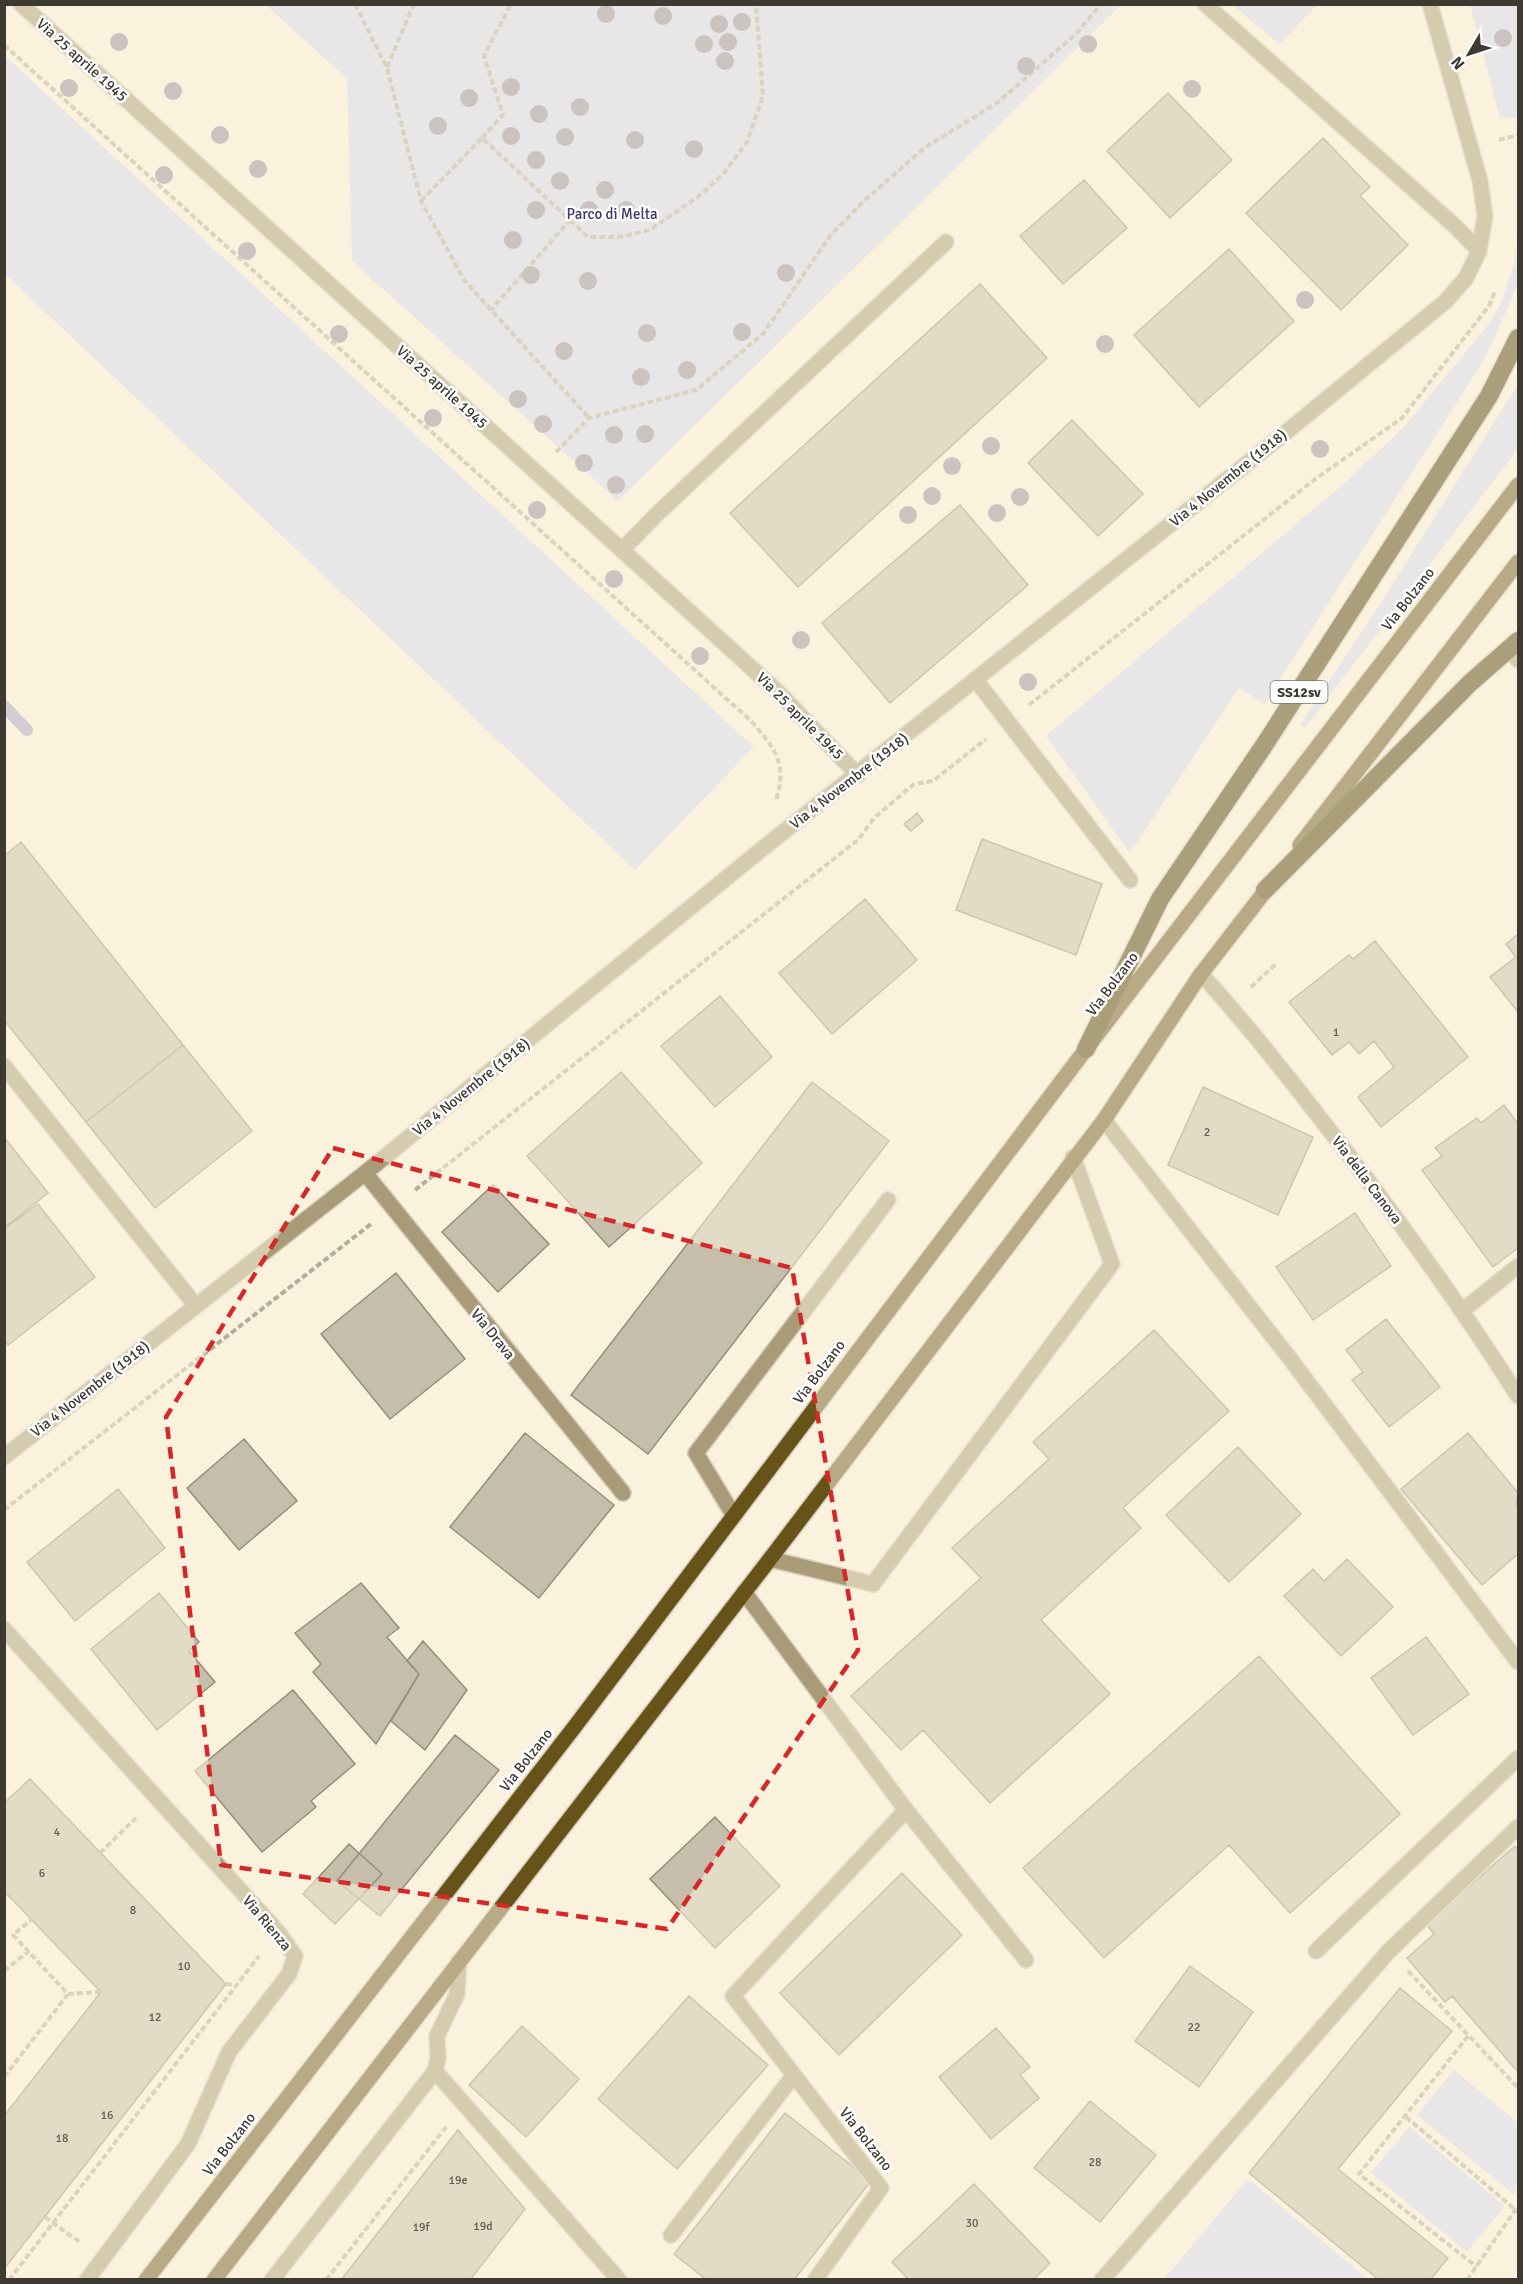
<svg xmlns="http://www.w3.org/2000/svg" width="1523" height="2284" font-family="Signika,sans-serif">
<style>
.green{fill:#d6d7f6}
.lines{fill:none;stroke-linecap:round;stroke-linejoin:round}
.stream{stroke:#a0a1c8;stroke-width:12}
.building{fill:#c6beaa;stroke:#968e7b;stroke-width:1.5}
.minor-casing{stroke:#d4cdbb;stroke-width:18}
.major-casing{stroke:#d4cdbb;stroke-width:18}
.highway-casing{stroke:#d4cdbb;stroke-width:21}
.path{stroke:#b4ad9d;stroke-width:4;stroke-dasharray:6 3;stroke-linecap:butt}
.minor{stroke:#a99b77;stroke-width:15}
.major{stroke:#675319;stroke-width:15}
.highway{stroke:#4c3b06;stroke-width:18}
.tree{fill:#908b9e}
.marked{fill:none;stroke:#d62828;stroke-width:4.5;stroke-dasharray:12 8;stroke-linejoin:round}
.labels{text-anchor:middle;stroke-width:5;stroke-linejoin:round;paint-order:stroke}
.number-label{font-size:12px;fill:#605b50}
.shield{fill:#fff;stroke:#787570;stroke-width:1.5}
.shield-label{font-size:14px;font-weight:bold;fill:#3e3a32}
.street-label{font-size:15px;fill:#3e3a32;stroke:#fff}
.park-label{font-size:15px;fill:#3a376a;stroke:#fff}
</style>
<rect width="100%" height="100%" fill="#faf2dd"/>
<path class="green" d="M266,5H1121L618,501L352,261L347,79Z
M1233,5H1317L1279,44Z
M1470,5H1518V118H1500Z
M5,56L754,747L635,870L5,274Z
M1518,226V285L1484,360L1264,704L1239,688L1130,853L1046,736L1348,480L1403,428L1487,326L1501,304L1514,263Z
M1518,384V449L1305,728L1300,725L1377,609Z
M1454,2070L1518,2123V2188L1513,2194L1417,2115Z
M1409,2127L1505,2206L1467,2252L1371,2173Z
M1248,2179L1368,2279H1164Z"/>
<g class="lines">
<path class="stream" d="M4,706L27,730"/>
</g>
<path class="building" d="M1168,93L1232,160L1170,218L1107,151Z
M1323,138L1370,187L1360,196L1408,245L1341,310L1246,213Z
M1084,180L1127,228L1063,284L1020,236Z
M1229,249L1294,321L1199,407L1134,335Z
M980,284L1047,358L798,587L730,513Z
M1072,420L1143,494L1098,536L1028,463Z
M960,505L1028,585L890,703L822,623Z
M917,813L923,821L911,831L904,824Z
M982,839L1102,884L1076,955L956,910Z
M21,842L183,1045L86,1122L4,1020V856Z
M865,899L917,960L832,1034L779,973Z
M1518,934V1012L1490,977L1516,957L1506,944Z
M1375,941L1468,1057L1381,1127L1358,1097L1394,1067L1374,1041L1359,1054L1349,1042L1332,1055L1289,1002L1349,955L1353,959Z
M720,996L772,1057L715,1107L661,1046Z
M183,1045L252,1131L155,1208L86,1122Z
M621,1072L702,1163L609,1247L527,1156Z
M812,1082L889,1141L648,1454L571,1395Z
M1203,1087L1313,1137L1278,1215L1168,1165Z
M1504,1105L1518,1124V1248L1493,1267L1422,1170L1442,1156L1435,1148L1477,1118L1481,1123Z
M4,1137L48,1193L4,1228Z
M493,1185L549,1244L498,1292L442,1232Z
M38,1204L95,1277L8,1345L4,1340V1229Z
M1355,1213L1391,1266L1313,1320L1276,1267Z
M396,1273L465,1359L390,1419L321,1334Z
M1386,1319L1440,1387L1389,1427L1352,1380L1363,1372L1346,1350Z
M1154,1330L1229,1411L1123,1508L1141,1528L1041,1620L1110,1694L990,1803L923,1730L901,1750L851,1696L981,1578L952,1548L1049,1459L1033,1442Z
M525,1433L614,1505L539,1598L450,1527Z
M1468,1433L1518,1493L1516,1504L1518,1507V1554L1482,1585L1401,1489Z
M244,1439L297,1501L239,1550L187,1488Z
M1238,1447L1301,1514L1229,1582L1166,1515Z
M118,1489L165,1548L75,1621L27,1562Z
M1347,1559L1393,1607L1341,1656L1284,1596L1313,1569L1324,1581Z
M361,1583L399,1628L387,1637L419,1674L376,1744L313,1672L321,1664L295,1633Z
M159,1593L199,1642L189,1651L215,1682L157,1730L91,1649Z
M1426,1637L1469,1694L1413,1735L1371,1678Z
M423,1641L467,1690L425,1750L391,1721L419,1674L407,1661Z
M1259,1656L1400,1814L1290,1913L1229,1845L1104,1958L1023,1868Z
M293,1690L355,1764L311,1801L316,1807L262,1852L195,1771Z
M455,1735L499,1770L380,1916L337,1881Z
M30,1779L226,1984L4,2269V2116L101,1992L4,1891V1803Z
M715,1817L780,1886L715,1948L650,1879Z
M349,1844L382,1874L335,1924L303,1894Z
M1515,1846L1518,1849V2072L1452,1996L1445,2002L1407,1958L1434,1934L1426,1924Z
M902,1873L962,1935L839,2055L780,1993Z
M1190,1966L1253,2012L1199,2087L1135,2041Z
M1400,1988L1452,2031L1338,2169L1448,2258L1430,2280H1379L1249,2173Z
M689,1996L768,2065L677,2169L598,2099Z
M522,2026L579,2079L526,2137L469,2085Z
M996,2028L1030,2067L1020,2075L1039,2098L991,2139L939,2077Z
M1090,2101L1156,2155L1100,2222L1034,2168Z
M785,2113L871,2181L794,2280H707L674,2254Z
M458,2130L525,2209L470,2280H341Z
M974,2184L1050,2263L1033,2280H909L892,2262Z"/>
<g class="lines">
<defs>
<path id="minor" d="M21,4L778,692L858,775
M1205,4L1456,227L1479,251
M622,550L656,515L946,242
M1509,649L1518,660
M975,679L1130,880
M1201,974C1238,1014 1272,1057 1306,1100C1381,1195 1453,1294 1518,1396
M4,1066L196,1306
M1104,1120L1291,1360L1518,1662
M365,1173L623,1493
M1462,1311L1518,1266
M4,1457L365,1173L762,849L1279,438L1446,301L1466,278L1479,251L1485,216L1480,181L1430,4
M734,1516L696,1453L888,1200
M770,1559L873,1584L1112,1264L1073,1157
M744,1592L906,1810L1026,1960
M4,1629L278,1932L295,1956L289,1974L229,2052L188,2144L87,2280
M1316,1951L1518,1758
M435,2071L619,2280
M671,2235L794,2075
M272,2280L435,2071L438,2058L437,2036L457,1994L459,1961
M815,2280L881,2188L733,1996L906,1810
M1102,2280L1389,1951L1518,1827"/>
<path id="major" d="M1300,845L1518,562
M146,2280L576,1725L1086,1049L1518,485
M214,2280L770,1559L1104,1120L1201,974L1273,881"/>
<path id="highway" d="M1265,890L1470,683L1518,641
M1086,1049L1160,899L1263,747L1489,396L1518,338"/>
</defs>
<use href="#minor" class="minor-casing"/>
<use href="#major" class="major-casing"/>
<use href="#highway" class="highway-casing"/>
<path class="path" d="M355,4L387,68L421,201L464,280L589,418
M4,45L751,721C774,747 788,764 776,800
M387,67L414,4
M482,138L503,115L484,56L511,4
M1499,140L1518,135
M421,201L482,138L570,220L491,310
M570,220L588,237H619L650,230L702,194L723,174L747,142L763,96L756,4
M556,452L589,418L696,390L763,334L830,236L862,203L924,148L997,103L1077,33L1101,4
M1029,705L1314,480L1402,418L1489,306L1495,291
M1251,987L1277,963
M415,1190L859,839L874,818L914,784L933,781L986,739
M4,1510L371,1224
M100,1853L136,1818
M4,1971L29,1951
M1408,1971L1518,2088
M226,1984L236,1985
M68,1994L101,1992
M1468,2036L1359,2174L1477,2267
M4,2077L68,1994L13,1935L32,1919
M1406,2117L1518,2212
M45,2217L81,2243
M9,2280L259,1956
M326,2280L446,2127
M1467,2280L1518,2206"/>
<use href="#minor" class="minor"/>
<use href="#major" class="major"/>
<use href="#highway" class="highway"/>
</g>
<g class="tree">
<circle cx="606" cy="14" r="9"/>
<circle cx="663" cy="16" r="9"/>
<circle cx="742" cy="22" r="9"/>
<circle cx="719" cy="24" r="9"/>
<circle cx="1503" cy="38" r="9"/>
<circle cx="119" cy="42" r="9"/>
<circle cx="728" cy="42" r="9"/>
<circle cx="704" cy="44" r="9"/>
<circle cx="1088" cy="44" r="9"/>
<circle cx="725" cy="61" r="9"/>
<circle cx="1026" cy="66" r="9"/>
<circle cx="511" cy="87" r="9"/>
<circle cx="69" cy="88" r="9"/>
<circle cx="1192" cy="89" r="9"/>
<circle cx="173" cy="91" r="9"/>
<circle cx="469" cy="98" r="9"/>
<circle cx="580" cy="107" r="9"/>
<circle cx="539" cy="114" r="9"/>
<circle cx="438" cy="126" r="9"/>
<circle cx="220" cy="135" r="9"/>
<circle cx="511" cy="136" r="9"/>
<circle cx="565" cy="137" r="9"/>
<circle cx="635" cy="140" r="9"/>
<circle cx="694" cy="149" r="9"/>
<circle cx="536" cy="160" r="9"/>
<circle cx="258" cy="169" r="9"/>
<circle cx="164" cy="175" r="9"/>
<circle cx="560" cy="181" r="9"/>
<circle cx="605" cy="190" r="9"/>
<circle cx="536" cy="210" r="9"/>
<circle cx="589" cy="210" r="9"/>
<circle cx="626" cy="210" r="9"/>
<circle cx="513" cy="240" r="9"/>
<circle cx="247" cy="251" r="9"/>
<circle cx="786" cy="273" r="9"/>
<circle cx="531" cy="275" r="9"/>
<circle cx="588" cy="281" r="9"/>
<circle cx="1305" cy="300" r="9"/>
<circle cx="742" cy="332" r="9"/>
<circle cx="647" cy="333" r="9"/>
<circle cx="339" cy="334" r="9"/>
<circle cx="1105" cy="344" r="9"/>
<circle cx="564" cy="351" r="9"/>
<circle cx="687" cy="370" r="9"/>
<circle cx="641" cy="377" r="9"/>
<circle cx="518" cy="399" r="9"/>
<circle cx="433" cy="418" r="9"/>
<circle cx="543" cy="424" r="9"/>
<circle cx="645" cy="434" r="9"/>
<circle cx="614" cy="435" r="9"/>
<circle cx="991" cy="446" r="9"/>
<circle cx="1320" cy="449" r="9"/>
<circle cx="584" cy="463" r="9"/>
<circle cx="952" cy="466" r="9"/>
<circle cx="616" cy="485" r="9"/>
<circle cx="932" cy="496" r="9"/>
<circle cx="1020" cy="497" r="9"/>
<circle cx="537" cy="510" r="9"/>
<circle cx="997" cy="513" r="9"/>
<circle cx="908" cy="515" r="9"/>
<circle cx="614" cy="579" r="9"/>
<circle cx="801" cy="640" r="9"/>
<circle cx="700" cy="656" r="9"/>
<circle cx="1028" cy="682" r="9"/>
</g>
<path d="M0 0H1523V2284H0ZM333,1148L792,1268L858,1650L667,1929L221,1865L166,1417Z" fill="#faf2dd" fill-opacity=".55" fill-rule="evenodd"/>
<path class="marked" d="M333,1148L792,1268L858,1650L667,1929L221,1865L166,1417Z"/>
<g class="labels">
<g class="number-label">
<text x="1336" y="1036">1</text>
<text x="1207" y="1136">2</text>
<text x="57" y="1836">4</text>
<text x="42" y="1877">6</text>
<text x="133" y="1914">8</text>
<text x="184" y="1970">10</text>
<text x="155" y="2021">12</text>
<text x="1194" y="2031">22</text>
<text x="107" y="2119">16</text>
<text x="62" y="2142">18</text>
<text x="1095" y="2166">28</text>
<text x="458" y="2184">19e</text>
<text x="972" y="2227">30</text>
<text x="483" y="2230">19d</text>
<text x="421" y="2231">19f</text>
</g>
<rect class="shield" x="1270.5" y="681" width="57" height="22" rx="4.5"/>
<g class="shield-label">
<text x="1299" y="697">SS12sv</text>
</g>
<g class="street-label">
<text transform="translate(82 60) rotate(42)" y="5">Via 25 aprile 1945</text>
<text transform="translate(442 387) rotate(42)" y="5">Via 25 aprile 1945</text>
<text transform="translate(1228 478) rotate(-39)" y="5">Via 4 Novembre (1918)</text>
<text transform="translate(1408 599) rotate(-52)" y="5">Via Bolzano</text>
<text transform="translate(800 716) rotate(45)" y="5">Via 25 aprile 1945</text>
<text transform="translate(849 781) rotate(-38)" y="5">Via 4 Novembre (1918)</text>
<text transform="translate(1112 984) rotate(-53)" y="5">Via Bolzano</text>
<text transform="translate(471 1087) rotate(-39)" y="5">Via 4 Novembre (1918)</text>
<text transform="translate(1367 1180) rotate(53)" y="5">Via della Canova</text>
<text transform="translate(493 1334) rotate(51)" y="5">Via Drava</text>
<text transform="translate(819 1372) rotate(-53)" y="5">Via Bolzano</text>
<text transform="translate(90 1389) rotate(-38)" y="5">Via 4 Novembre (1918)</text>
<text transform="translate(526 1760) rotate(-52)" y="5">Via Bolzano</text>
<text transform="translate(267 1923) rotate(50)" y="5">Via Rienza</text>
<text transform="translate(866 2139) rotate(52)" y="5">Via Bolzano</text>
<text transform="translate(229 2144) rotate(-52)" y="5">Via Bolzano</text>
</g>
<g class="park-label">
<text x="612" y="219">Parco di Melta</text>
</g>
</g>
<rect width="1523" height="2284" fill="none" stroke="#3e3a32" stroke-width="12"/>
<g transform="translate(1469 54) rotate(231)" stroke="#ffffff" stroke-width="4.5" paint-order="stroke">
<path d="M0-4.5L10 22L0 15L-10 22Z" fill="#3e3a32"/>
<text y="-9" font-size="16" font-weight="bold" text-anchor="middle" fill="#3e3a32">N</text>
</g>
</svg>
